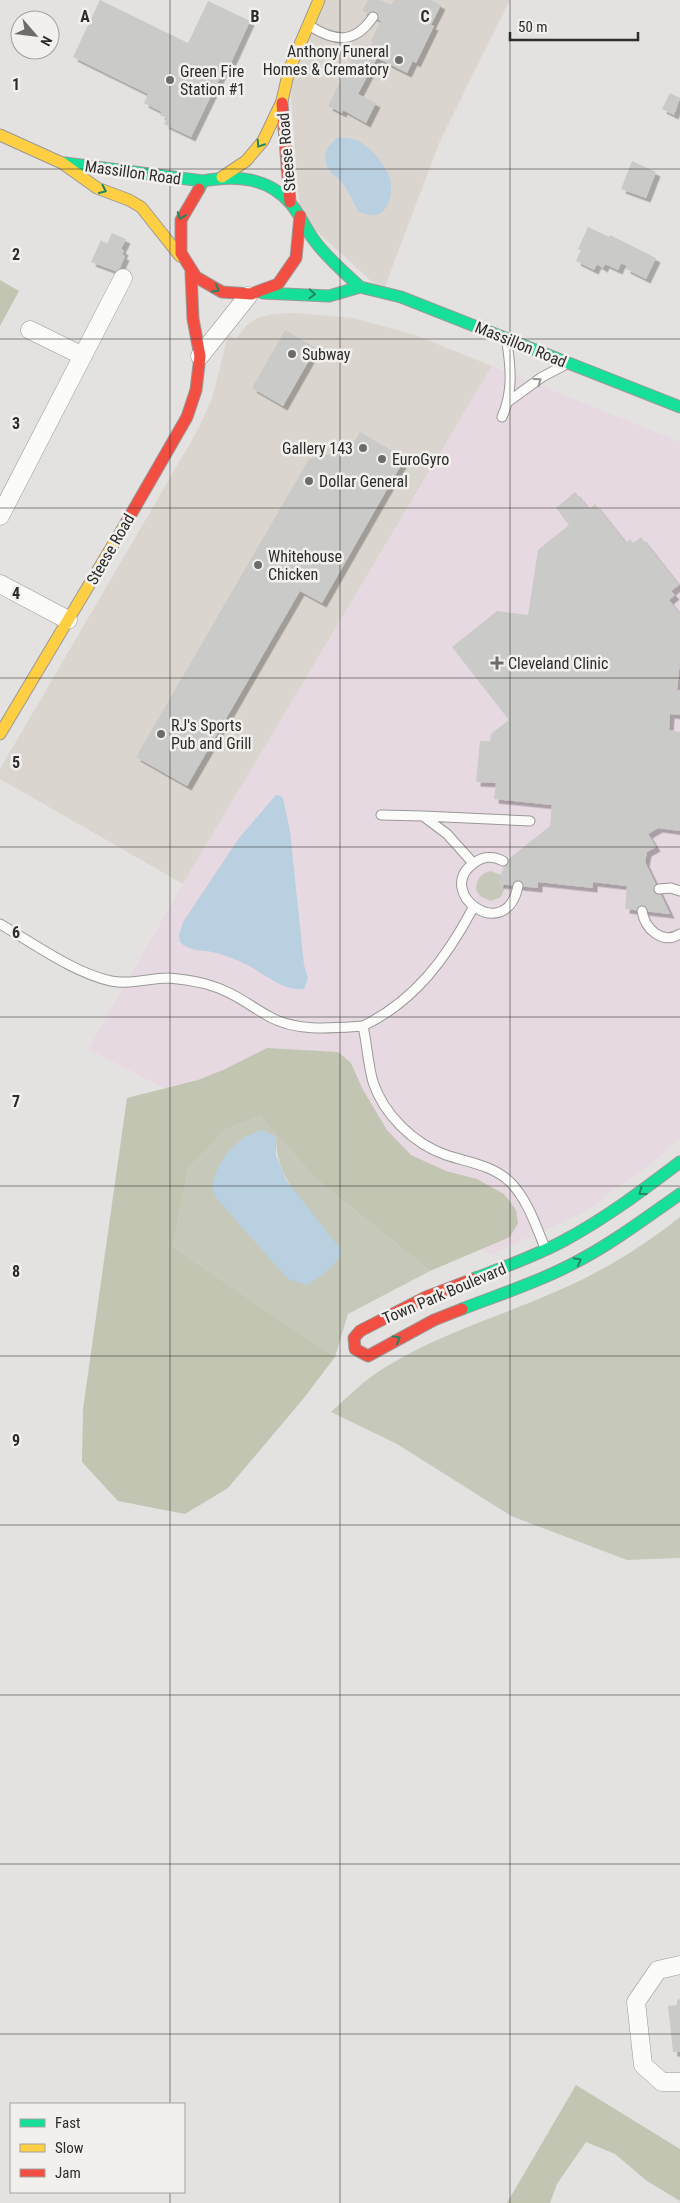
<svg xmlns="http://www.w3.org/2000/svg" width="680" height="2203" font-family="'Roboto Condensed',sans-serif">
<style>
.built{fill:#dad5cf}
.medical{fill:#e6d9e1}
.green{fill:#c6c9ba;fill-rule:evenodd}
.forest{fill:#c1c5b1}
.water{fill:#b9d0e1}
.building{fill:#cacac8;filter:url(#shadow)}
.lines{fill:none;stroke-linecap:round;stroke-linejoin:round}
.lane-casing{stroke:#9a9997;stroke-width:11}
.street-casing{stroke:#9a9997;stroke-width:19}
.fast-casing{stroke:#9a9997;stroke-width:13}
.slow-casing{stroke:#9a9997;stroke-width:13}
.jam-casing{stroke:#9a9997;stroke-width:13}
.lane{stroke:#fbfbfa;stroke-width:9}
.street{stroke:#fbfbfa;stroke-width:18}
.fast{stroke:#16e098;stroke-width:11}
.slow{stroke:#ffcf43;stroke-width:11}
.jam{stroke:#f24e42;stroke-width:11}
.oneway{stroke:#228662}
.oneway2{stroke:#949492}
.grid{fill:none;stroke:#2d2c2b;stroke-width:1;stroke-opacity:0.55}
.poi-dot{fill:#6d6c6a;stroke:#f2f0ed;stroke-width:2}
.labels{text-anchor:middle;stroke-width:5;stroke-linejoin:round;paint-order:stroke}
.poi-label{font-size:16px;fill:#2d2c2b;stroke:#f2f0ed;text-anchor:start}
.street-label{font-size:16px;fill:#2d2c2b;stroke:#f2f0ed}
.grid-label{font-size:16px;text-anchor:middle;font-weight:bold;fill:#2d2c2b;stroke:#f2f0ed;stroke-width:5;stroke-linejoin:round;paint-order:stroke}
</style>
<defs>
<filter id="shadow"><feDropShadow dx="4.5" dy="4.5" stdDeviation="0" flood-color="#0004"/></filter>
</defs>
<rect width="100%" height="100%" fill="#e4e2e0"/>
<path class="built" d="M319,0H510L440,141L383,292L300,216L289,70Z
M295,313L353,318L383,326L412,334L492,366L183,884L0,779V769L195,435L212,399L228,335L236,339L246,326L257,318L272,314Z"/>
<path class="medical" d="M492,366L680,442V1138L653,1162L584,1212L490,1255L88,1049L183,884Z"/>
<path class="green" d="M491,871L501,875L499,884L506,885L501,897L491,901L481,897L476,890C476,879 481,873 491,871Z
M260,1116L315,1178L430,1271L348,1314L335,1357L173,1247L188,1169L227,1129ZM276,1136C276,1170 289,1183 307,1209L243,1138Z
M680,1217V1558L627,1560L511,1516L397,1444L331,1412C348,1397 365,1379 384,1368C438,1334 499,1317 557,1291C600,1273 644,1246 680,1217Z"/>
<path class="forest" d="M0,280L19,291L0,326Z
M267,1048L338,1052L351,1063L363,1090L387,1130L411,1155L446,1171L477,1179L504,1194L516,1210L518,1223L510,1237L430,1271L315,1178L260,1116L227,1129L188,1169L173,1247L335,1357L304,1398L228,1488L185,1514L118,1501L82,1462L83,1409L127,1098L198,1080L223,1070Z
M576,2085L680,2149V2201L647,2181L615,2154L586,2142L557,2184L550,2203H507Z"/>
<path class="water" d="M339,137C345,138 353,138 358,141C372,148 385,164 390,179C393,190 390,209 379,214C373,217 365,214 359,212C353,203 348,190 341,181C339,178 335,177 332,174C320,160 325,146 339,137Z
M276,795H279L283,798L290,831L304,965L308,978L304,989C281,992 261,970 241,962C232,958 222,954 212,952C200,950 189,951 180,942L179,935L183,922L239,838Z
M261,1130L276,1136V1155L286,1180L342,1251C335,1267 322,1276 307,1285L288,1279L217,1199L212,1187L217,1170L226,1154L243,1138Z"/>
<path class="building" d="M100,0L188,43L208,1L250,21L229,67L226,65L191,137L164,124L167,118L160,115L162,112L144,103L148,94L73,57Z
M368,0H380L391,5L394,0H431L441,5L431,25L434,26L416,63L413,61L407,73L377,58L358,94L376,103L366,123L343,110L342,113L328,106L359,45L369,51L373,42L371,41L381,21L362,11Z
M670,93L680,98L674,115L662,109Z
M632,161L656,172L646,198L621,189Z
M588,227L609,237L610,235L656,258L646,279L626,269L627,266L621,263L618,270L605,264L603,268L597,264L594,270L576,261L581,250L578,249Z
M112,233L126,239L121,249L124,251L122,255L125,256L118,272L91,262L101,240L107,244Z
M285,330L316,348L283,406L252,388Z
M360,432L405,458L322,603L300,591L187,786L136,757L309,459L350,449Z
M575,492L589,509L595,504L626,543L630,539L633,543L641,537L679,585L671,591L675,595L669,600L680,614V661L677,691L680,690V715L670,714L669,730L680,732V831L658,828L648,834L656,847L647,852L645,862L670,914L625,909L627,886L593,882V888L538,882V888L499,884L500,877L506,861L550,826L552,805L494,799L496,783L476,782L480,741H490L491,734L509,720L452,647L497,611L528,615L538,550L569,525L556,508Z
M680,1999V2052H673L668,2006L677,2005V2000Z"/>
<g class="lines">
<defs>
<path id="lane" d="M310,26C335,42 355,44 373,17
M509,401L542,377L563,366
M502,417C513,392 511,369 507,343
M381,815L423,816L447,834L473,863
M423,816L530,821
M503,861C494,856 483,856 474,863C433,892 506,946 518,886
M659,889L671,888L680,891
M642,911C645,929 662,945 680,934
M0,924C33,943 74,973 111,981C131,985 149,978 168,978C181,979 194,981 206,984C232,991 247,1004 270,1017C297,1032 333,1028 363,1026C367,1044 368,1065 373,1082C384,1115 414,1144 446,1155C467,1162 492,1165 509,1181C527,1198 536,1226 545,1248
M363,1026C415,1001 447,957 473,908"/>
<path id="street" d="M30,330L83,356
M200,356L248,296
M0,516L123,278
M0,584L68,620
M680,1965L658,1970L636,2002L643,2065L662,2082H680"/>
<path id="fast" d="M65,163L203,181
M199,189L203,181C236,175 268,177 291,204C300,215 306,229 314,240C327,258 344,272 360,287
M263,293L329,296L360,287L401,297L680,407
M473,1279C504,1267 536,1256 565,1240C606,1218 643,1190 680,1162
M462,1309C501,1294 541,1281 578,1261C614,1242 647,1217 680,1194"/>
<path id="slow" d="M0,135L62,163L97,188L129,200L141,207L180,256
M222,177L246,161L263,141L282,101L289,70L319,0
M0,734L126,523"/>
<path id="jam" d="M282,103L290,202
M199,189L181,220V253L196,277L222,292L251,294L278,284L296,258L300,216
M126,523L187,417L196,390L200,356L193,319L191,273
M462,1309L434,1320L368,1356L355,1349L354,1338L360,1331L426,1297L473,1279"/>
</defs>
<use href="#lane" class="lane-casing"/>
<use href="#street" class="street-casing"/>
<use href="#fast" class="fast-casing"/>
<use href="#slow" class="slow-casing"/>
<use href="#jam" class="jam-casing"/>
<use href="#lane" class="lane"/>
<use href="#street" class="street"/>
<use href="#fast" class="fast"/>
<use href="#slow" class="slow"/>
<use href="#jam" class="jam"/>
</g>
<defs><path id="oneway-chevron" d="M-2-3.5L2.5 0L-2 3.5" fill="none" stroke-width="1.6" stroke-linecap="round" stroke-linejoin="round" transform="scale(1.25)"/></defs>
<g class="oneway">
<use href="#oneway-chevron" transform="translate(260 144) rotate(123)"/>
<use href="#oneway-chevron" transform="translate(103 190) rotate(24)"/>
<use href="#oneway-chevron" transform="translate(181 216) rotate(110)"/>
<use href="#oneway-chevron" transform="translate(216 289) rotate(28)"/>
<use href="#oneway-chevron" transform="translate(312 294) rotate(3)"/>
<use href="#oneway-chevron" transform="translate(642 1192) rotate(144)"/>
<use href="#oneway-chevron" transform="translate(578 1261) rotate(-28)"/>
<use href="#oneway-chevron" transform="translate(397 1339) rotate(-29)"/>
</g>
<use class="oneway2" href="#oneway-chevron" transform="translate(538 381) rotate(-36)"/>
<path class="grid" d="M170,0V2104M340,0V2203M510,0V2203M0,169H680M0,339H680M0,508H680M0,678H680M0,847H680M0,1017H680M0,1186H680M0,1356H680M0,1525H680M0,1695H680M0,1864H680M0,2034H680M170,2192V2203"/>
<g class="poi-dot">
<circle cx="399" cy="60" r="5"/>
<circle cx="170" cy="80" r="5"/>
<circle cx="292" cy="354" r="5"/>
<circle cx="363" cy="448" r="5"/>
<circle cx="382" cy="459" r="5"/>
<circle cx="309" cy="481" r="5"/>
<circle cx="258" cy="565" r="5"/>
<path d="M494.5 655.5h5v5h5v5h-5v5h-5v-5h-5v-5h5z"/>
<circle cx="161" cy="734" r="5"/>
</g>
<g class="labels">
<g class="poi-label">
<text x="389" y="57" text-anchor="end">Anthony Funeral<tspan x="389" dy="18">Homes &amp; Crematory</tspan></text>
<text x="180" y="77">Green Fire<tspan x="180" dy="18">Station #1</tspan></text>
<text x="302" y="360">Subway</text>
<text x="353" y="454" text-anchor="end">Gallery 143</text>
<text x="392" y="465">EuroGyro</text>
<text x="319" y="487">Dollar General</text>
<text x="268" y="562">Whitehouse<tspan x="268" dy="18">Chicken</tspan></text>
<text x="508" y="669">Cleveland Clinic</text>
<text x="171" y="731">RJ's Sports<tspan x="171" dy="18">Pub and Grill</tspan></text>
</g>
<g class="street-label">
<text transform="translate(286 152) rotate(-95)" y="6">Steese Road</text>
<text transform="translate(133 172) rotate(8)" y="6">Massillon Road</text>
<text transform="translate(521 344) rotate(22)" y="6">Massillon Road</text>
<text transform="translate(110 549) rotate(-60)" y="6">Steese Road</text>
<text transform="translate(444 1293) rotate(-23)" y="6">Town Park Boulevard</text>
</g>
</g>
<g class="grid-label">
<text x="85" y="22">A</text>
<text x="255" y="22">B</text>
<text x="425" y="22">C</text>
<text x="16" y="90">1</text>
<text x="16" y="260">2</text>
<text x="16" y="429">3</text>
<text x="16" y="599">4</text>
<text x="16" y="768">5</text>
<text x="16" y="938">6</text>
<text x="16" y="1107">7</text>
<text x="16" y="1277">8</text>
<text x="16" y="1446">9</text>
</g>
<rect x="10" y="2103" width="175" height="90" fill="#f2f0ed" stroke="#a3a29f"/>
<rect x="20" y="2119" width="25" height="8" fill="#16e098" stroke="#a3a29f"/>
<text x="55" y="2128" font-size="15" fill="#2d2c2b">Fast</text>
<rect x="20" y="2144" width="25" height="8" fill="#ffcf43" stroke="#a3a29f"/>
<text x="55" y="2153" font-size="15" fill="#2d2c2b">Slow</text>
<rect x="20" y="2169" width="25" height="8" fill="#f24e42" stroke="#a3a29f"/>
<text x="55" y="2178" font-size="15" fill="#2d2c2b">Jam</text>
<g transform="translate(35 35) rotate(118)"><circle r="24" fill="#f2f0ed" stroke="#a3a29f"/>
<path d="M0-4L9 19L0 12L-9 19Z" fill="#6d6c6a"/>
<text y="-8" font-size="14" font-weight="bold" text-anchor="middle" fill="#2d2c2b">N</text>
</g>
<path d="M510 32v8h128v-8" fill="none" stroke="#2d2c2b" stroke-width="2.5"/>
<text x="518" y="32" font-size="15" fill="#2d2c2b" stroke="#f2f0ed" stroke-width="4" paint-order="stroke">50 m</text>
</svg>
